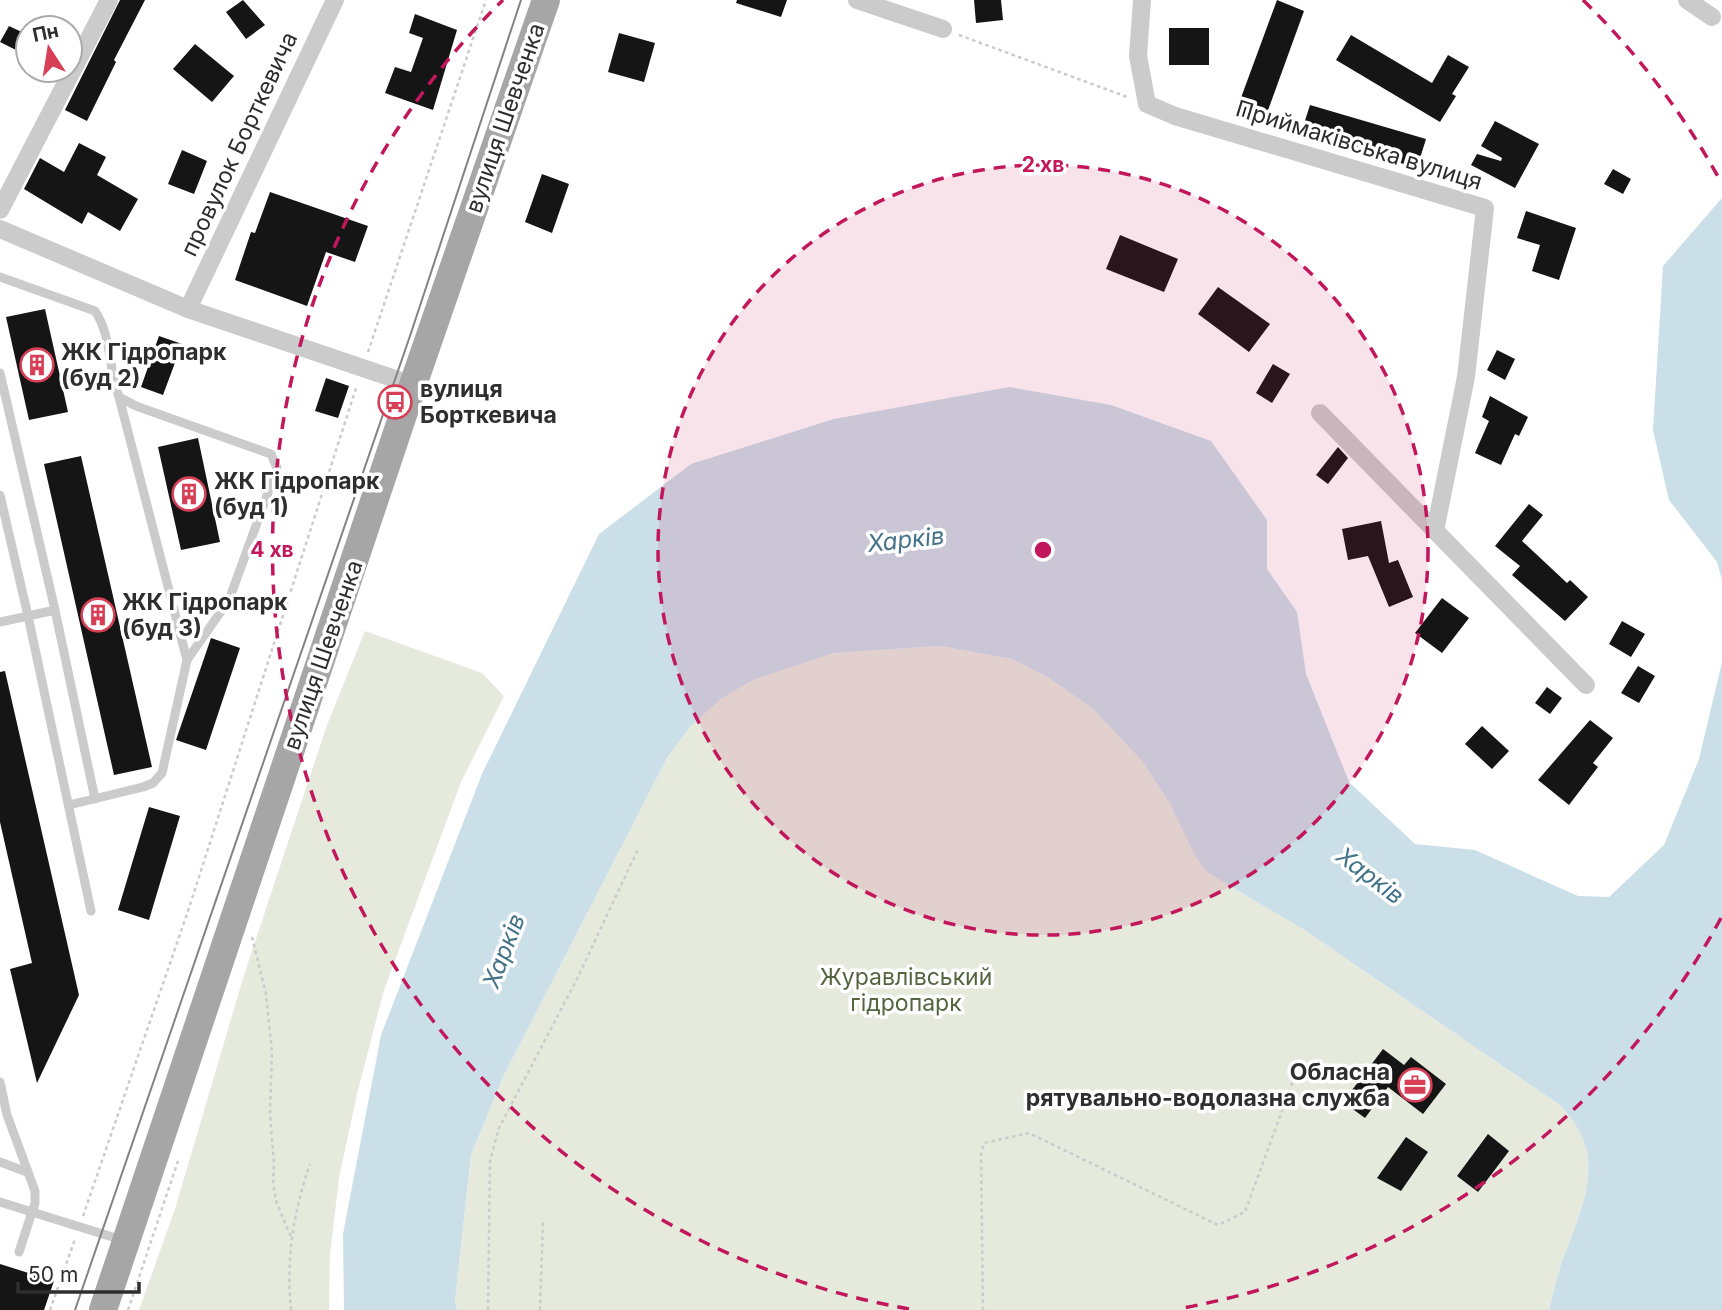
<svg xmlns="http://www.w3.org/2000/svg" width="1722" height="1310" font-family="Inter,sans-serif">
<style>
.green{fill:#e5eadd}
.water{fill:#cbdfe8}
.building{fill:#151515}
.lines{fill:none;stroke-linecap:round;stroke-linejoin:round}
.path{stroke:#cbcbcb;stroke-width:2.5;stroke-dasharray:3.5 3.5;stroke-linecap:butt}
.service{stroke:#cbcbcb;stroke-width:9}
.minor{stroke:#cbcbcb;stroke-width:18}
.primary{stroke:#a6a6a6;stroke-width:28}
.tram{stroke:#838383;stroke-width:2}
.ring{fill:none;stroke:#c2185b;stroke-width:3.5;stroke-dasharray:12 9}
.labels{text-anchor:middle;stroke-width:7;stroke-linejoin:round;paint-order:stroke}
.street-label{font-size:23px;fill:#2e2e2e;stroke:#fff}
.poi-label{font-size:23px;font-weight:bold;fill:#2e2e2e;stroke:#fff;text-anchor:start}
.park-label{font-size:23px;fill:#54663f;stroke:#fff}
.water-label{font-size:24px;font-style:italic;fill:#437389;stroke:#fff}
.centre{fill:#c2185b;stroke:#fff;stroke-width:3.5}
.ring-label{font-size:21px;text-anchor:middle;font-weight:bold;fill:#c2185b;stroke:#fff;stroke-width:7;stroke-linejoin:round;paint-order:stroke}
</style>
<rect width="100%" height="100%" fill="#fff"/>
<path class="green" d="M365,631L482,673L504,696L461,782L384,990L357,1094L339,1178L330,1255L329,1310H139L175,1209L244,975L327,725Z
M940,646L1012,659L1049,678L1093,709L1143,762L1170,804L1208,873L1306,931L1561,1106C1571,1118 1582,1132 1586,1148C1597,1191 1568,1238 1557,1278C1554,1289 1552,1299 1549,1310H457L455,1301L471,1155L503,1077L667,758L691,726L721,699L753,680L834,653Z"/>
<path class="water" d="M1722,198V580L1717,562L1669,500L1653,430L1663,266Z
M1009,387L1111,405L1211,441L1267,520V569L1297,612L1306,674L1349,782L1415,844L1475,850L1578,896L1609,897L1664,845L1699,759L1722,662V1310H1549C1552,1299 1554,1289 1557,1278C1568,1237 1597,1191 1586,1148C1582,1132 1571,1118 1561,1106L1306,931L1208,873L1196,857L1170,804L1143,762L1093,709L1049,678L1012,659L940,646L834,653L753,680L721,699L691,726L667,758L503,1077L471,1155L455,1301L457,1310H344L343,1234L381,1035L482,774L599,534L691,464L834,419Z"/>
<path class="building" d="M120,0H145L114,60L116,62L87,121L65,110Z
M243,0L265,25L246,39L226,12Z
M737,0H787L781,17L736,3Z
M974,0H1001L1003,20L976,23Z
M1277,0L1304,11L1263,124L1235,114Z
M415,14L457,30L433,110L385,93L395,67L411,72L423,38L409,33Z
M9,26L28,35V56L0,42Z
M1169,28H1209V65H1169Z
M619,33L655,43L644,82L608,72Z
M1351,35L1432,83L1448,55L1469,67L1452,94L1456,96L1440,122L1336,60Z
M195,44L234,76L212,102L173,69Z
M1310,105L1426,139L1417,168L1301,133Z
M1495,121L1539,144L1515,188L1471,165L1477,154L1501,161L1502,158L1481,146Z
M79,143L106,157L97,175L138,199L120,231L88,212L82,224L24,189L40,158L64,172Z
M182,150L207,161L194,194L168,184Z
M1613,169L1631,179L1623,194L1604,184Z
M542,174L569,184L552,233L525,222Z
M270,192L368,226L355,262L326,252L307,306L235,280L251,232L255,233Z
M1526,211L1576,228L1559,280L1532,271L1540,245L1517,238Z
M1120,235L1178,259L1164,292L1106,269Z
M1218,287L1270,324L1249,352L1198,314Z
M45,309L68,412L29,420L6,317Z
M159,336L182,344L163,395L141,387Z
M1497,350L1515,359L1505,380L1487,370Z
M1273,364L1290,374L1272,403L1256,393Z
M326,378L349,386L338,418L315,411Z
M1490,396L1528,417L1519,436L1515,434L1501,465L1475,453L1489,421L1482,417Z
M198,438L220,542L181,550L158,447Z
M1338,447L1348,458L1328,484L1316,475Z
M81,456L152,767L114,775L44,464Z
M1529,504L1543,515L1522,541L1567,583L1570,580L1588,597L1565,621L1512,575L1520,566L1495,546Z
M1381,521L1389,563L1398,560L1413,597L1389,607L1368,556L1348,560L1342,529Z
M1442,598L1469,618L1442,653L1415,633Z
M1622,621L1645,634L1631,657L1609,644Z
M211,638L240,648L206,750L176,740Z
M1638,666L1655,676L1639,703L1621,693Z
M5,671L79,995L37,1083L10,969L32,963L0,822V672Z
M1547,687L1562,698L1550,714L1535,703Z
M1590,720L1613,738L1593,763L1598,767L1569,805L1538,780Z
M1482,726L1509,751L1492,769L1465,744Z
M149,807L180,816L149,920L118,910Z
M1383,1049L1404,1065L1411,1057L1446,1084L1423,1114L1388,1087L1365,1118L1343,1102Z
M1488,1134L1509,1151L1478,1192L1457,1176Z
M1406,1137L1428,1152L1401,1191L1377,1178Z
M0,1264L54,1281L44,1310H0Z"/>
<g class="lines">
<path class="path" d="M959,35L1130,98
M368,352L486,0
M252,937L266,994L272,1052L270,1113L274,1164L273,1183L276,1201L291,1237
M83,1216L188,911L357,385
M50,1310L75,1239
M128,1310L178,1161
M291,1310C286,1259 293,1213 310,1164
M488,1310L490,1161L499,1128L577,979L639,847
M540,1310L543,1222
M983,1310L981,1154L984,1143L1029,1133L1218,1225L1245,1212L1299,1064L1313,1062L1346,1078"/>
<path class="service" d="M0,277L95,311C112,336 108,369 119,397L187,660L229,600L277,468L271,454L136,406L119,397
M0,373L55,610L95,799
M0,495L28,616L0,622
M55,610L28,616L91,911
M69,805L143,787L153,783L162,773L187,660
M0,1082L7,1115L35,1191V1203L19,1252
M0,1162L27,1172
M0,1202L122,1240"/>
<path class="minor" d="M857,0L943,29
M1142,0L1138,56L1147,104L1175,116L1485,208L1466,377L1435,531
M1687,0L1712,17
M0,210L109,0
M0,229L188,309L413,385
M188,309L335,0
M1320,413L1586,685"/>
<path class="primary" d="M103,1310L413,385L546,0"/>
<path class="tram" d="M75,1310L411,333L521,0"/>
</g>
<circle cx="1043" cy="550" r="385" fill="#c2185b" fill-opacity=".12"/>
<g class="ring">
<circle cx="1043" cy="550" r="385"/>
<path d="M1721 918A771 771 0 0 1 1177 1309M909 1309A771 771 0 0 1 503 0M1583 0A771 771 0 0 1 1721 182"/>
</g>
<defs>
<symbol id="building-ring" viewBox="-11 -11 22 22"><circle r="9.5" fill="#fff" stroke="#d63f55" stroke-width="1.5"/><path d="M-4-6H4V6H1V3H-1V6H-4ZM-2.5-4.3h1.7v1.8h-1.7ZM.8-4.3h1.7v1.8H.8ZM-2.5-1h1.7V.8h-1.7ZM.8-1h1.7V.8H.8Z" fill="#d63f55"/></symbol>
<symbol id="bus-ring" viewBox="-11 -11 22 22"><circle r="9.5" fill="#fff" stroke="#d63f55" stroke-width="1.5"/><path d="M-5-6H5V4H4V6H2V4H-2V6H-4V4H-5ZM-3.5-4V0h7V-4ZM-3.5 1.2v1.5H-2V1.2ZM2 1.2v1.5H3.5V1.2Z" fill="#d63f55"/></symbol>
<symbol id="office-ring" viewBox="-11 -11 22 22"><circle r="9.5" fill="#fff" stroke="#d63f55" stroke-width="1.5"/><path d="M-6-3h4V-5.5h4V-3h4V5H-6ZM-1-4.5V-3h2v-1.5ZM-6 0V1H6V0Z" fill="#d63f55"/></symbol>
</defs>
<g fill-rule="evenodd">
<use href="#building-ring" x="18" y="346" width="38" height="38"/>
<use href="#bus-ring" x="376" y="383" width="38" height="38"/>
<use href="#building-ring" x="170" y="475" width="38" height="38"/>
<use href="#building-ring" x="79" y="596" width="38" height="38"/>
<use href="#office-ring" x="1396" y="1066" width="38" height="38"/>
</g>
<g class="labels">
<g class="street-label">
<text transform="translate(505 118) rotate(-71)" y="8">вулиця Шевченка</text>
<text transform="translate(239 144) rotate(-65)" y="8">провулок Борткевича</text>
<text transform="translate(1359 145) rotate(17)" y="8">Приймаківська вулиця</text>
<text transform="translate(323 655) rotate(-71)" y="8">вулиця Шевченка</text>
</g>
<g class="poi-label">
<text x="61" y="360">ЖК Гідропарк<tspan x="61" dy="26">(буд 2)</tspan></text>
<text x="420" y="397">вулиця<tspan x="420" dy="26">Борткевича</tspan></text>
<text x="214" y="489">ЖК Гідропарк<tspan x="214" dy="26">(буд 1)</tspan></text>
<text x="122" y="610">ЖК Гідропарк<tspan x="122" dy="26">(буд 3)</tspan></text>
<text x="1390" y="1080" text-anchor="end">Обласна<tspan x="1390" dy="26">рятувально-водолазна служба</tspan></text>
</g>
<g class="park-label">
<text x="906" y="985">Журавлівський<tspan x="906" dy="26">гідропарк</tspan></text>
</g>
<g class="water-label">
<text transform="translate(906 540) rotate(-6)" y="8">Харків</text>
<text transform="translate(1370 876) rotate(37)" y="8">Харків</text>
<text transform="translate(504 951) rotate(-69)" y="8">Харків</text>
</g>
</g>
<circle cx="1043" cy="550" r="10" class="centre"/>
<g class="ring-label">
<text x="1043" y="172">2 хв</text>
<text x="272" y="557">4 хв</text>
</g>
<g transform="translate(49 49) rotate(348)"><circle r="33" fill="#ffffff" stroke="#ababab" stroke-width="2"/>
<path d="M0-5L12 26L0 18L-12 26Z" fill="#d63f55"/>
<text y="-10" font-size="19" font-weight="bold" text-anchor="middle" fill="#2e2e2e">Пн</text>
</g>
<path d="M18 1282v10h121v-10" fill="none" stroke="#2e2e2e" stroke-width="3.5"/>
<text x="28" y="1282" font-size="21" fill="#2e2e2e" stroke="#ffffff" stroke-width="5" paint-order="stroke">50 m</text>
</svg>
